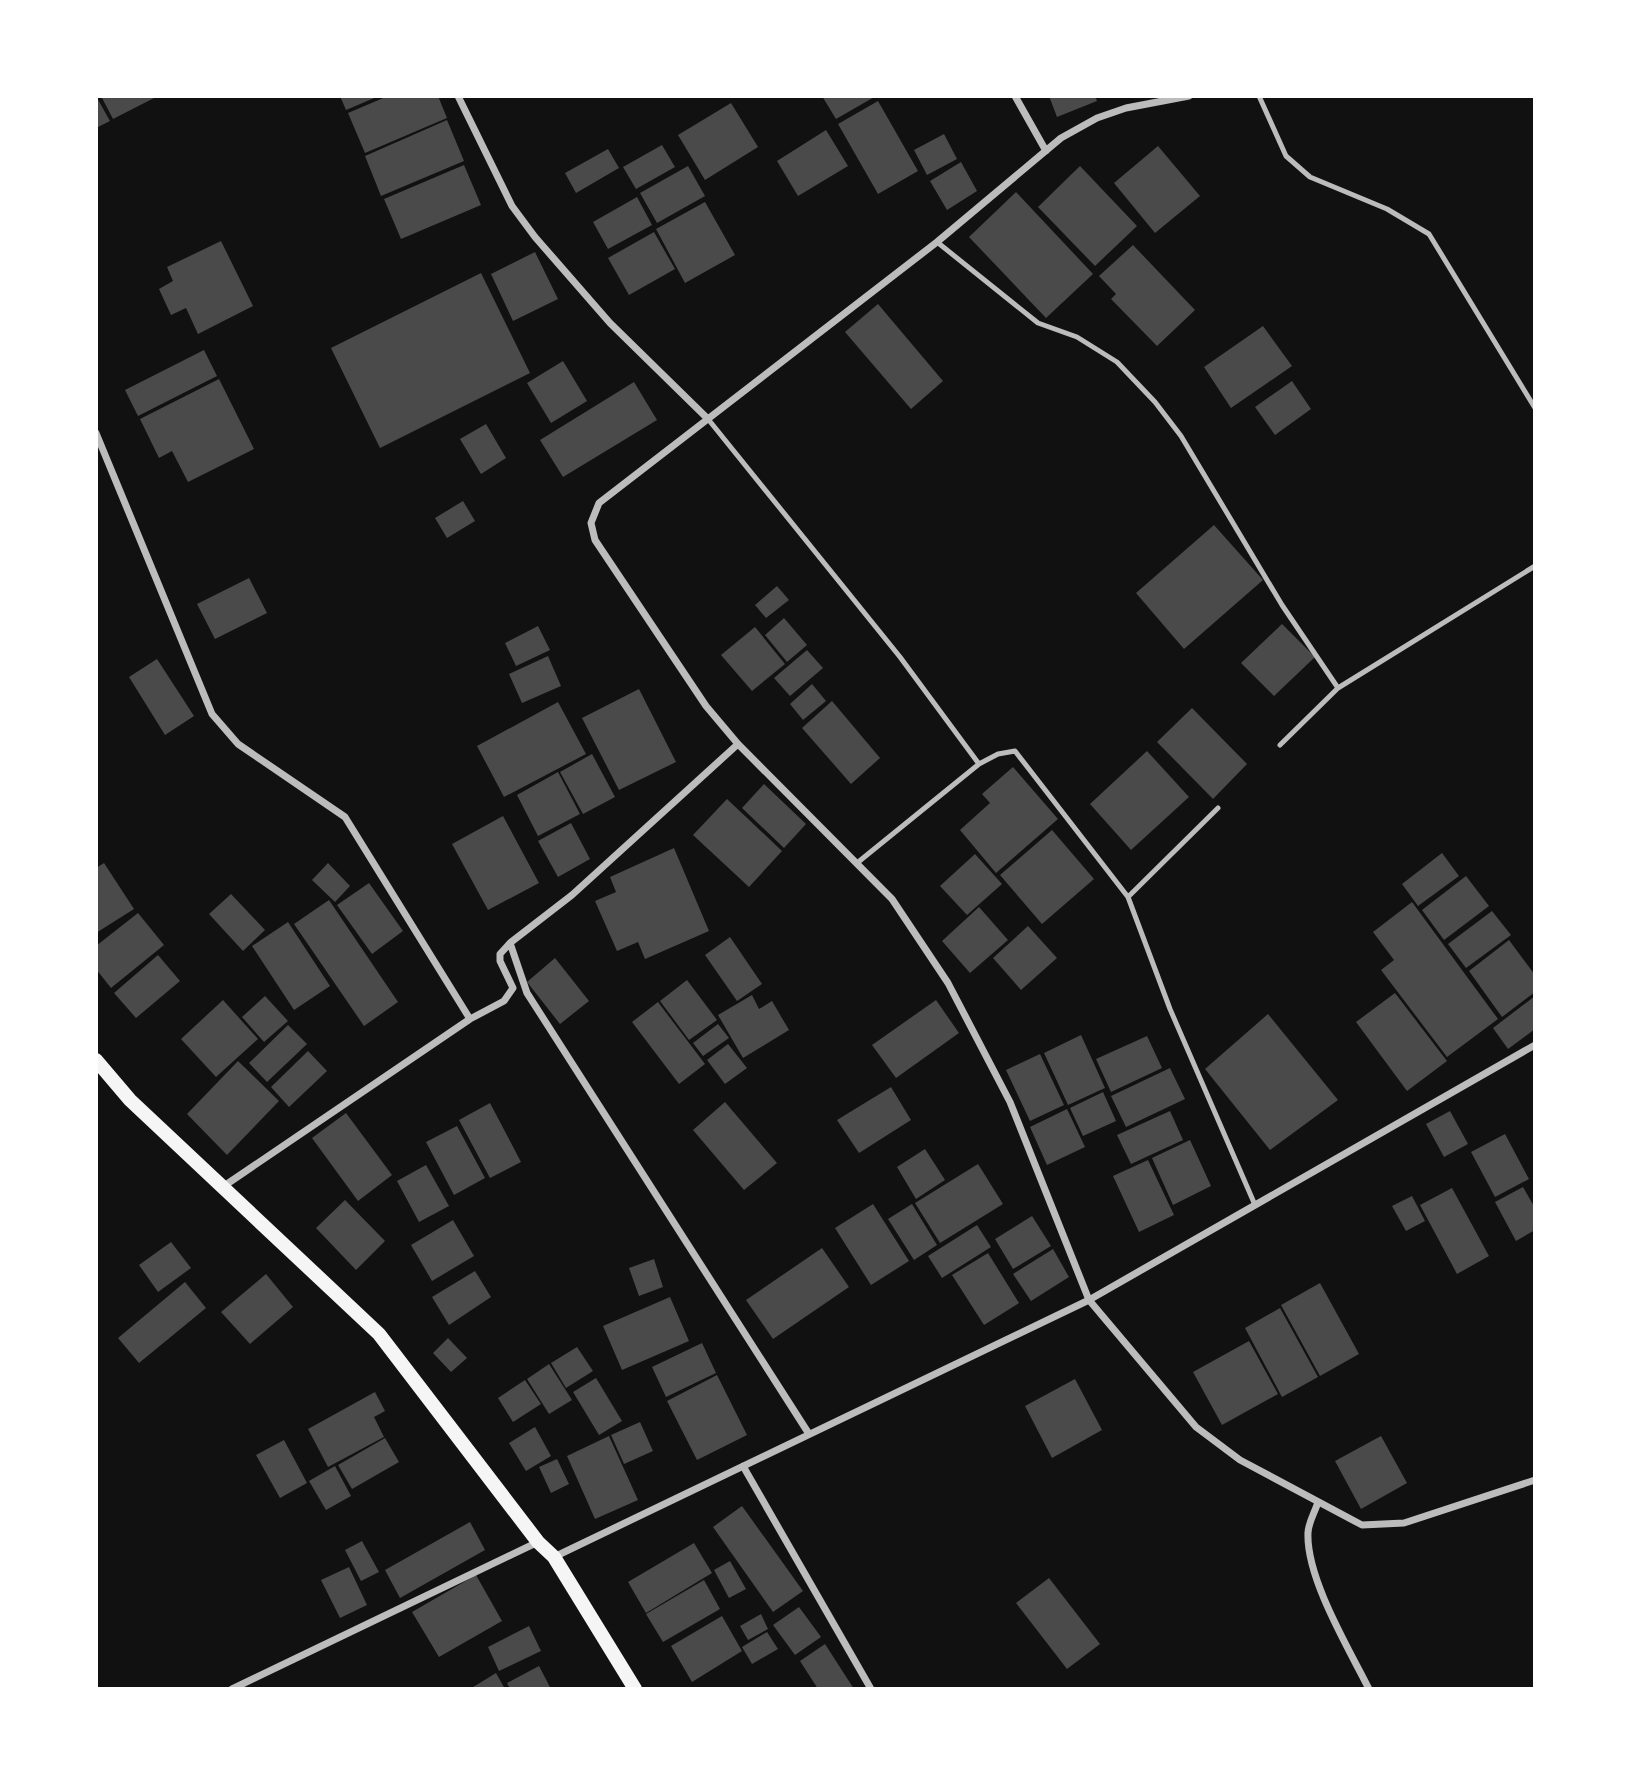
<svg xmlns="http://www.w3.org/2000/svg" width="1631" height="1785" font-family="Raleway,sans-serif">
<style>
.building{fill:#4a4a4a}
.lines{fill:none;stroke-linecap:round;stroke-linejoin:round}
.service{stroke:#bcbcbc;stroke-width:5}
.minor{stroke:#bcbcbc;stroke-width:7}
.secondary{stroke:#f5f5f5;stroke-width:14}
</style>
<rect width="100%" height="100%" fill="#111"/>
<path class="building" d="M96,96L110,121L96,128Z
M101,96H158L113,119Z
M340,96H379L346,110Z
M388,96H438L447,118L365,153L348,113Z
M822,96H876L836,119Z
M1049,96H1095L1097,101L1057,117Z
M878,101L918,171L878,194L838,124Z
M731,103L758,147L705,180L678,135Z
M447,120L464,161L381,196L365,156Z
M826,130L848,166L798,196L777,161Z
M944,134L957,159L927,175L914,150Z
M662,145L675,167L636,189L623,167Z
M1158,146L1200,196L1155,233L1114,183Z
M608,149L619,168L576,193L565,173Z
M961,162L977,191L947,210L930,181Z
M464,165L481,205L401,239L384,199Z
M688,166L705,196L657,223L640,193Z
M1080,166L1137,226L1095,266L1038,207Z
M1016,192L1093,274L1046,318L969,237Z
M637,197L652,225L608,249L593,222Z
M705,202L735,255L685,283L656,229Z
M654,232L675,269L629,295L608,258Z
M221,241L253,306L198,334L186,308L171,315L159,289L173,281L167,267Z
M1133,245L1195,310L1157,346L1111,299L1116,294L1099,276Z
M535,252L558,299L513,321L491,274Z
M481,273L530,373L380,448L331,348Z
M878,304L943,381L911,409L845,332Z
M1263,326L1292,366L1231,408L1204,367Z
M204,350L217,376L138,416L125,390Z
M563,361L587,401L551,423L527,383Z
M219,379L254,449L188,482L172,451L159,458L140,419Z
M1292,381L1311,409L1275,435L1255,407Z
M634,382L657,420L563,477L540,440Z
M486,424L506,458L481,474L460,439Z
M463,501L475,521L447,538L435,518Z
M1214,525L1263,580L1184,649L1136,593Z
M249,578L267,613L215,639L197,604Z
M777,586L789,600L766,618L755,605Z
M784,618L807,645L787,662L765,635Z
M1282,624L1315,657L1274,696L1241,663Z
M538,626L550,650L516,666L505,643Z
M755,627L785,664L752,691L721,655Z
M807,650L823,668L790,696L774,678Z
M548,656L561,686L522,703L509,674Z
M157,659L194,716L165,735L129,677Z
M812,684L826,701L803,720L790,704Z
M639,689L676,762L619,790L582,718Z
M832,701L880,758L851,784L802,728Z
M558,702L586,754L504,797L477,746Z
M1192,708L1247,764L1213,799L1157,742Z
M1147,751L1189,797L1131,850L1090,804Z
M592,754L615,797L583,814L560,772Z
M1013,767L1058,819L996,873L960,830L990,803L982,794Z
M558,772L580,814L538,836L517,795Z
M764,784L806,824L784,848L742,808Z
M727,799L782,851L749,887L693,835Z
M503,816L539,883L488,910L452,844Z
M571,823L590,859L558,877L538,841Z
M1052,830L1094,879L1042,924L1000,875Z
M674,848L709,931L645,959L638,942L617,951L595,901L616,892L610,877Z
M1442,853L1459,876L1418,906L1402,884Z
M975,854L1002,884L967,915L940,886Z
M104,863L134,909L96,933V868Z
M328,863L350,886L335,902L312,880Z
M1466,876L1489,906L1444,940L1422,910Z
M369,883L403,931L372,954L337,905Z
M231,894L265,930L243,951L209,914Z
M329,900L398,1002L364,1026L294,924Z
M1412,902L1498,1019L1447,1057L1381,970L1394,960L1373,932Z
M979,907L1008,940L970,973L942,941Z
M1492,911L1511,935L1466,968L1448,944Z
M138,913L164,945L111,988L96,969V946Z
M288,922L330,986L294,1010L252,946Z
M1028,926L1057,958L1021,990L993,958Z
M730,937L762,984L737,1001L705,955Z
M1509,940L1535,975V992L1502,1017L1469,971Z
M158,955L180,981L136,1018L114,993Z
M555,958L589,1001L560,1024L527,982Z
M687,980L717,1020L689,1040L660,1001Z
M1395,993L1447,1061L1407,1091L1356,1022Z
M752,995L759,1009L772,1001L789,1030L743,1058L718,1015Z
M265,996L288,1021L264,1042L242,1017Z
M1535,996V1029L1508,1049L1493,1028Z
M223,1000L258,1039L216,1077L181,1039Z
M936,1000L959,1033L896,1078L872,1045Z
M658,1002L705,1064L679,1084L632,1022Z
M1268,1014L1338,1100L1270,1150L1205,1069Z
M718,1024L729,1038L703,1056L693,1043Z
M288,1025L307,1044L267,1082L249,1063Z
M1081,1035L1105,1088L1068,1105L1044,1053Z
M1147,1036L1162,1068L1111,1092L1096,1059Z
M728,1044L747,1068L725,1084L707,1060Z
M308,1051L327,1071L289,1107L271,1087Z
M1040,1054L1064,1105L1030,1121L1006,1070Z
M238,1061L279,1101L227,1155L187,1114Z
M1170,1068L1185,1099L1126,1127L1111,1096Z
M891,1087L911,1120L859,1153L837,1120Z
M1103,1092L1116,1121L1083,1136L1070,1108Z
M725,1102L777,1163L744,1190L693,1130Z
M490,1103L521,1162L490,1178L459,1120Z
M1067,1109L1085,1147L1047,1165L1030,1127Z
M1170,1111L1183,1140L1131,1164L1117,1135Z
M1450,1111L1468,1144L1444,1157L1426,1124Z
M346,1113L392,1175L358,1201L312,1138Z
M457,1126L485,1178L454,1195L426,1142Z
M1505,1134L1529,1179L1495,1197L1471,1152Z
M1190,1140L1211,1186L1173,1205L1152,1158Z
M925,1149L945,1180L916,1199L897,1167Z
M1148,1160L1174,1215L1139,1232L1113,1176Z
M978,1164L1003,1204L940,1243L915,1203Z
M426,1165L449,1206L419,1222L397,1181Z
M1523,1187L1535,1208V1230L1516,1241L1495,1202Z
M1452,1188L1489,1256L1457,1274L1420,1205Z
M1412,1196L1425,1221L1406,1231L1392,1206Z
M345,1200L385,1241L356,1270L316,1228Z
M873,1204L909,1261L871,1285L835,1228Z
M912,1204L937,1245L914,1260L888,1219Z
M1032,1216L1051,1246L1013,1269L995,1239Z
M453,1220L474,1256L432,1281L411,1245Z
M977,1225L991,1247L942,1278L928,1256Z
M171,1242L191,1268L158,1292L139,1265Z
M822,1248L849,1287L773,1339L746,1300Z
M1053,1249L1069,1277L1031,1301L1013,1274Z
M988,1253L1019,1303L984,1325L952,1275Z
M654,1259L663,1287L639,1296L629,1268Z
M475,1271L491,1297L449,1325L432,1297Z
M266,1274L293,1307L250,1344L221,1312Z
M185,1282L206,1308L139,1363L118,1338Z
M1320,1283L1359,1354L1320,1376L1281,1305Z
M670,1297L689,1341L622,1370L603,1326Z
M1280,1308L1318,1377L1282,1397L1245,1328Z
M448,1338L467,1358L451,1372L433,1353Z
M1249,1341L1278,1394L1222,1425L1193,1372Z
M702,1343L716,1373L666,1397L652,1367Z
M577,1347L593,1371L566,1388L551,1363Z
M549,1364L572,1400L549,1414L527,1379Z
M717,1375L747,1435L697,1460L667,1401Z
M596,1378L622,1421L599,1435L573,1392Z
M1075,1379L1102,1430L1052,1458L1025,1406Z
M525,1380L541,1404L513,1422L498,1398Z
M375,1392L385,1411L374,1417L384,1437L328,1467L308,1429Z
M640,1422L653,1451L624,1464L611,1435Z
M535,1427L551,1456L526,1471L509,1443Z
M609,1436L638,1500L595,1519L567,1456Z
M1381,1436L1407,1483L1361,1509L1335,1461Z
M385,1438L399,1462L352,1489L338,1465Z
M284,1440L307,1483L280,1498L256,1455Z
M557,1459L569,1484L551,1493L539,1467Z
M335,1466L351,1496L326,1510L309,1481Z
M742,1506L803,1591L773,1612L713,1527Z
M470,1522L485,1550L400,1598L385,1570Z
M362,1541L379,1572L361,1581L345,1550Z
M694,1543L712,1573L646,1613L628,1582Z
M730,1561L746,1589L729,1598L714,1570Z
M349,1567L367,1605L340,1618L321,1580Z
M476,1575L502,1621L439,1657L412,1612Z
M1049,1578L1100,1644L1067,1669L1016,1603Z
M704,1580L720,1609L663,1642L646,1614Z
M799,1607L821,1637L795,1655L773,1625Z
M761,1614L768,1629L748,1640L740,1626Z
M722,1616L742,1651L692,1682L671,1646Z
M529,1626L541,1651L499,1671L488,1647Z
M767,1632L778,1649L752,1664L742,1647Z
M825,1644L854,1689H818L800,1661Z
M539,1666L551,1689H510L507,1683Z
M496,1673L505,1689H470Z"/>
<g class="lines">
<path class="service" d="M1259,96L1286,156L1310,177L1387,209L1429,234L1535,408
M937,242L1038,323L1077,337L1117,362L1155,402L1181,436L1282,605L1338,688L1535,566
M708,419L900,657L979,764
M1280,745L1338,688
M857,863L979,764L998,754L1015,751L1128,897L1170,1009L1255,1205
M1128,897L1218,808"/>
<path class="minor" d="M458,96L512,206L535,237L610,323L708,419
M1015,96L1046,151
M1189,96L1126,108L1097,118L1061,138L937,242L599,503L591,523L595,540L706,706L738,744L892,899L948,983L1010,1102L1089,1300L1196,1427L1240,1460L1362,1525L1404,1523L1535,1480
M96,433L212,714L238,744L345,817L470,1019
M510,943L527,993L809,1434
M224,1186L470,1019L504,1001L513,988L500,961V954L510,943L572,895L738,744
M743,1466L871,1689
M1318,1502C1315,1512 1308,1523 1308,1533C1306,1578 1349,1649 1369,1689
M554,1557L1089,1300L1535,1045
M232,1689L538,1542"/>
<path class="secondary" d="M96,1060L130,1100L379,1334L538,1542L554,1557L635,1689"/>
</g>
<rect width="1631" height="1785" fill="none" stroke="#ffffff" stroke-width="196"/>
</svg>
